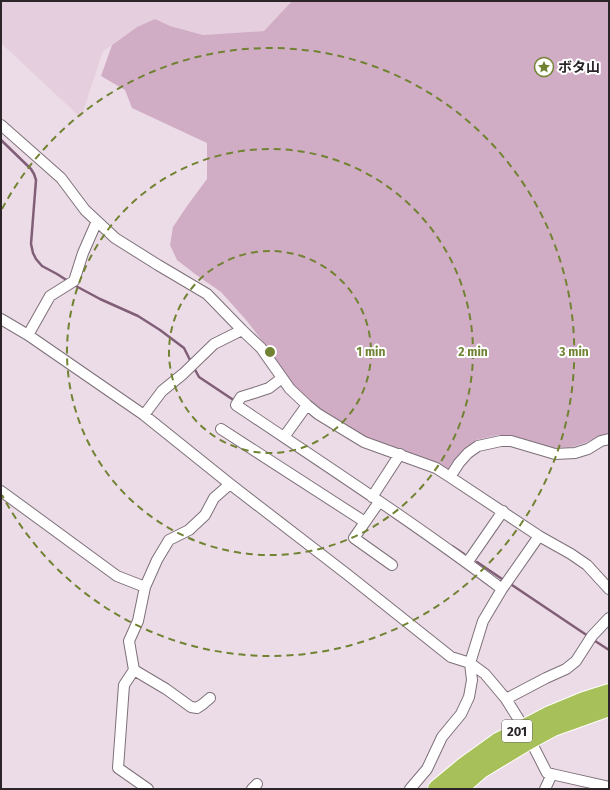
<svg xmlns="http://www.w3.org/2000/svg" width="610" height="790" font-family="'Fira Sans','Noto Sans JP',sans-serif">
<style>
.built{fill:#e5cedd}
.green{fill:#d1acc5}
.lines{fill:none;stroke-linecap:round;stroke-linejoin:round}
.stream{stroke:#815e77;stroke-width:2.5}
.street-casing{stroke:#7d7079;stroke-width:12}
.highway-casing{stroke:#fff;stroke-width:20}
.street{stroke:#fff;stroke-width:10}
.highway{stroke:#a8c05a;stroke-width:18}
.ring{fill:none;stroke:#718332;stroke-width:2;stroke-dasharray:7 5}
.labels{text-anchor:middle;stroke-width:4;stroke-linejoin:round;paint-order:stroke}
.shield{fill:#fff;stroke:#6b6669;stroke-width:1}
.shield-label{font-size:13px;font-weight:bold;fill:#2b2529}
.poi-label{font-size:14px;font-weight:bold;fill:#2b2529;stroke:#fff;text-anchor:start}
.centre{fill:#718332;stroke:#fff;stroke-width:2}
.ring-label{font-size:12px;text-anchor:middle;font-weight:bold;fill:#718332;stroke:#fff;stroke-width:4;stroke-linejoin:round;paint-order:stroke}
</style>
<rect width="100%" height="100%" fill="#ecdce7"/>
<path class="built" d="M3,1H292L264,31L203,35L170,26L155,19L137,27L103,51L81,118L1,43V3Z"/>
<path class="green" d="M292,1H609V433L599,436L585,443L572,447L553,448L508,435H498L476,440L465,448L457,459L450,471L434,463L393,447L365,438L316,409L289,382L266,346L247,321L221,292L195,274L177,260L170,245L173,227L187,206L207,179V143L132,108L125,90L101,76L112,45L137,27L155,19L170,26L203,35L264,31Z"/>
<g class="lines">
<path class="stream" d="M1,140L31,169L34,174L36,180L31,244L33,253L36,259L42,266L57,274L68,281
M74,285L100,299L138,316L160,330L184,348L191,362
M193,366L199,377L235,401
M452,546L464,554
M477,562L505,581
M509,583L588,636
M592,639L609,650"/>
<defs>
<path id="street" d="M1,125L61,178L85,210L115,238L158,265L207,294L242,330L261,348L290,389L307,405L318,414L364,442L436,468L450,477L539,536L571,554L587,565L609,589
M1,319L28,335L144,415L230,484L348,575L451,657L470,663L485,674L506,699L524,728L547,773L609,787
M28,335L50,296L74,281L83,253L97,221
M282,378L269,388L254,393L241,397L236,405C325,465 416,524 502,589
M144,415L162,391L183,374L214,344L242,330
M221,429L365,522
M284,437L307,405
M450,477L459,463L468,453L478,446L501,441H511L555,454L575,453L588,449L601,441L609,439
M1,491L117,576L145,587
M372,497L400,454
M379,502L354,538L392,565
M467,563L503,511
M134,670L166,689L191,707L197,708L203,704L210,698
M506,699L546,678L566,669L576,661L592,636L609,618
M148,789L118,768L124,685L134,670L129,641L138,621L145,587L157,560L169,540L189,530L205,515L214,498L230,484
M252,789L257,784
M410,789L427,769L442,737L461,714L469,697L472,680L470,663L483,621L502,589L539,536
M545,789L552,774"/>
<path id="highway" d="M437,789L466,765L498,742L550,715L584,701L609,693
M458,789L481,769L529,740L553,727L609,707"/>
</defs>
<use href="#street" class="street-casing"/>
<use href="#highway" class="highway-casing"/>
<use href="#street" class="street"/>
<use href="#highway" class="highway"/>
</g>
<g class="ring">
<circle cx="270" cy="352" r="101"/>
<circle cx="270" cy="352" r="203"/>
<path d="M2 209A304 304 0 1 1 2 495"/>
</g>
<defs>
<symbol id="sight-ring" viewBox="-11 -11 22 22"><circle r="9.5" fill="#fff" stroke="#718332" stroke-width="1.5"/><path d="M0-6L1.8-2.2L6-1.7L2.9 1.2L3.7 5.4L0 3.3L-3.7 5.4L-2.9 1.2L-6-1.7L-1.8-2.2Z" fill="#718332"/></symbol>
</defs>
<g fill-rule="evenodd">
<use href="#sight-ring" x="533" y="56" width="22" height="22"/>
</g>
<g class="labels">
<rect class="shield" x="502" y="720" width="30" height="22" rx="3"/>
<g class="shield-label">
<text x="517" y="736">201</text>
</g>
<g class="poi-label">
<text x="558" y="72">ボタ山</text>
</g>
</g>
<circle cx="270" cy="352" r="6" class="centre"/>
<g class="ring-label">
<text x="371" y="356">1 min</text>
<text x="473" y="356">2 min</text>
<text x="574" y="356">3 min</text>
</g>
<rect width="610" height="790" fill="none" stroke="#2b2529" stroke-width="4"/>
</svg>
